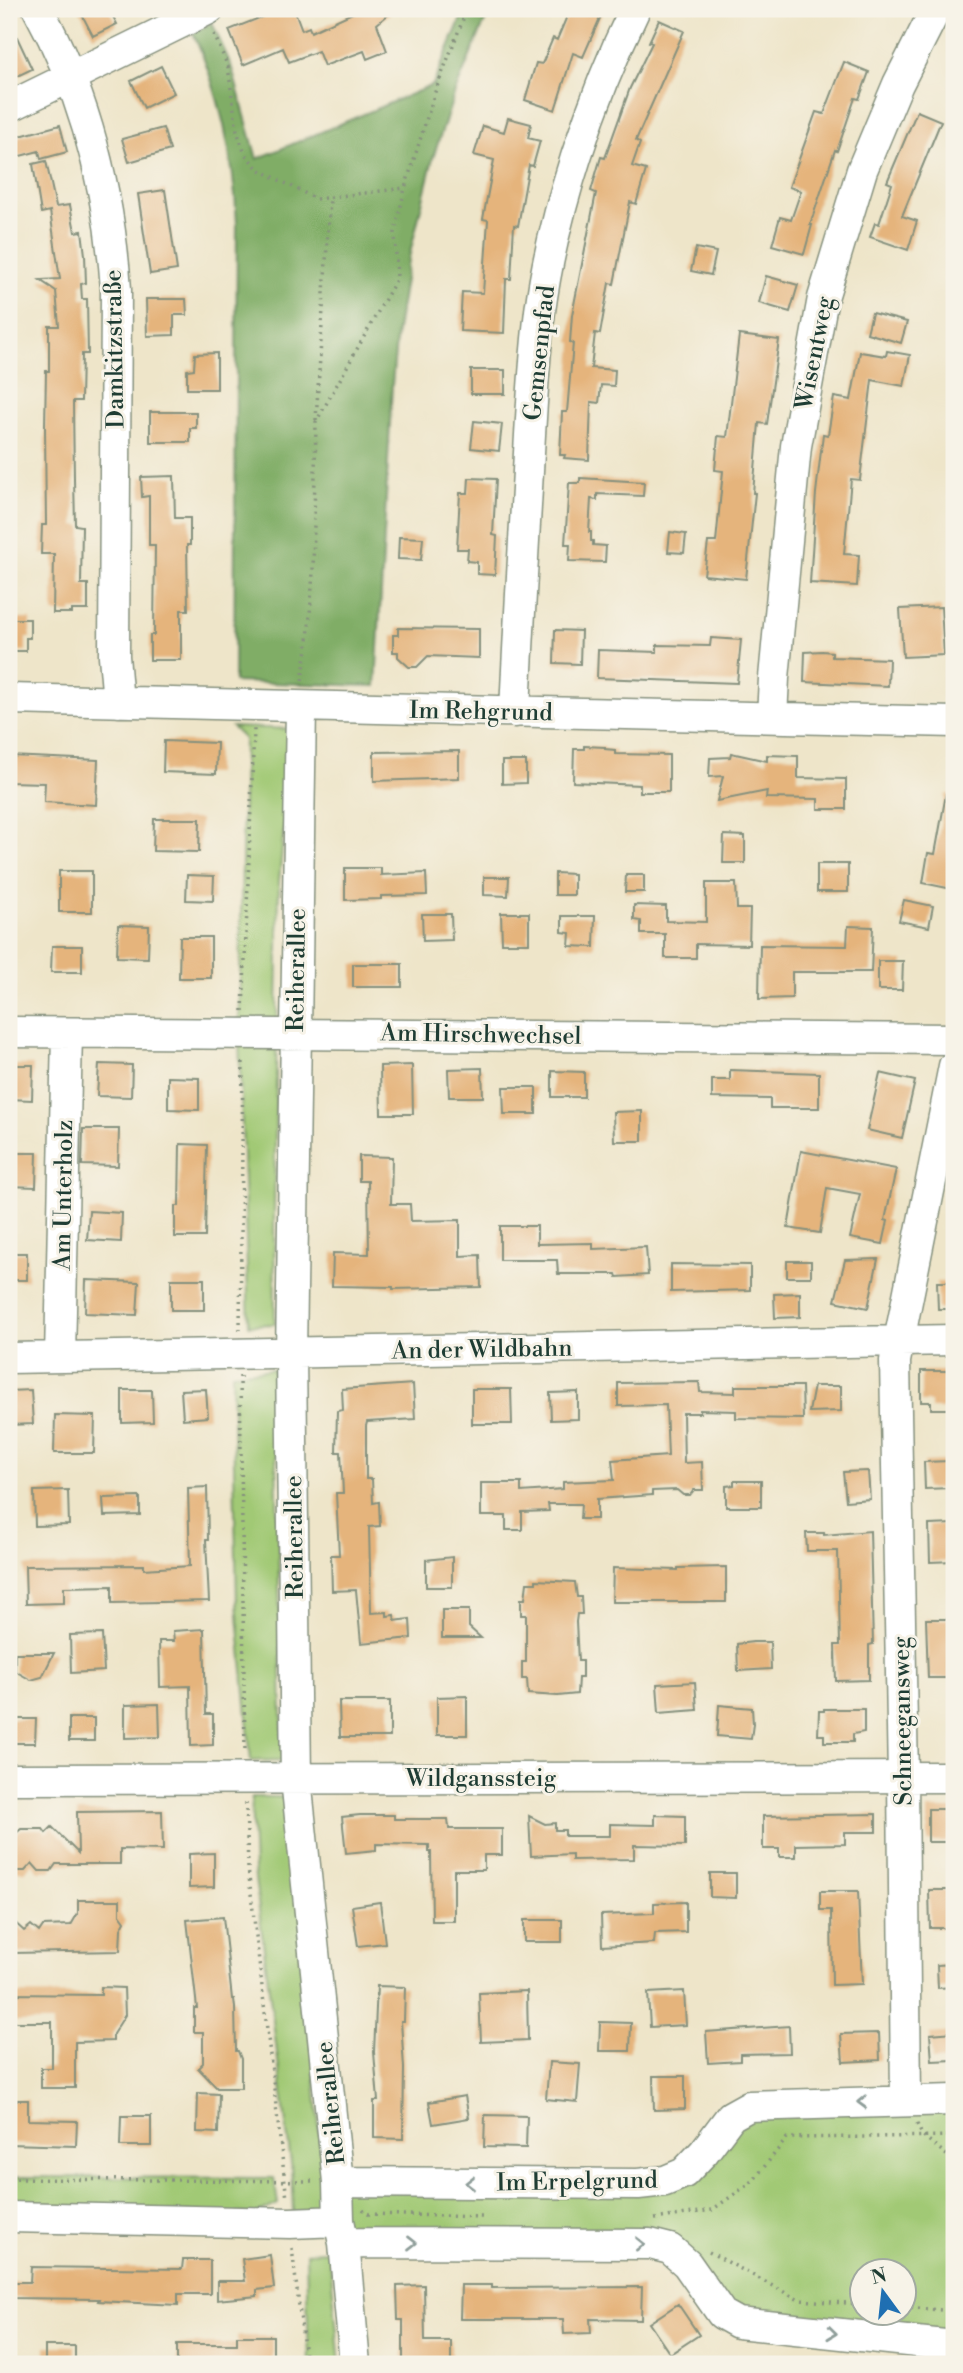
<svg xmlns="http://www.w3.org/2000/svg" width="963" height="2373" font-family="'Libre Bodoni',serif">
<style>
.green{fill:#a1c974;stroke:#608354;stroke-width:2;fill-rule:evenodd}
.forest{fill:#80ad66;stroke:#50754d;stroke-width:2}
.building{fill:#e5b47b}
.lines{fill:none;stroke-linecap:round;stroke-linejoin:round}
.minor-casing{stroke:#86917e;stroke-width:33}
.path{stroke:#86917e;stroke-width:3.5;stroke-dasharray:2 5;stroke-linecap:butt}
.minor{stroke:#fff;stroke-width:30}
.oneway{stroke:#8f9e9a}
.labels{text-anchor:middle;stroke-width:6;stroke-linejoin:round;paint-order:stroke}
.street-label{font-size:24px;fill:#1f3d34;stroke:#f7f3e8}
</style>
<rect width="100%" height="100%" fill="#f7f3e8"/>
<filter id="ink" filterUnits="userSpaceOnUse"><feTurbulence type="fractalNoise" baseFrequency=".0143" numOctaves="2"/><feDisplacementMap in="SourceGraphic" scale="14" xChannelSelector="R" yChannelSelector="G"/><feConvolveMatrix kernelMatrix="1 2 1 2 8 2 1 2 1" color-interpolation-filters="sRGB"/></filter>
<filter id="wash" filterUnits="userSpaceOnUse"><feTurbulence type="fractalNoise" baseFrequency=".00686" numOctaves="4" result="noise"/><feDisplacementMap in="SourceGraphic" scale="28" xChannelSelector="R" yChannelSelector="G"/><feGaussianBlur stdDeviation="1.57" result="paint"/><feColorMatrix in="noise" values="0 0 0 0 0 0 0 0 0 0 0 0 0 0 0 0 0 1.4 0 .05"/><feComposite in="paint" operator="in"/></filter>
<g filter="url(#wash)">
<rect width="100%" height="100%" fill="#eee5c9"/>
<path class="green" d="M232,727L293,729L279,881L274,1212L275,1324L249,1325L239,1038L244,739Z
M274,1369L283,1760L251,1761L237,1603L232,1373Z
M251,1797H292L324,2189C319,2211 313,2209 293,2213L291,2163L254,1870Z
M954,2100V2346L738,2323L670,2249L344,2243L338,2182L665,2181L731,2116ZM862,2272H904V2314H862Z
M9,2177L274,2178L278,2204L257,2214L9,2210Z
M329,2251L340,2364H309L306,2252Z"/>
<path class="forest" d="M465,9H490L455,92L433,158L407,266L397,330L392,385L376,686L234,682L237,224C234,158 221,94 193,33L212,23L231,65L257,159L433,85Z"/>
<g id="blocks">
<path class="building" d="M79,9H109L117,24L93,36Z
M274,9H294L302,30L309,27L311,32L361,9H395L377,24L387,51L367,59L364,51L324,66L318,51L289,62L283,48L243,65L229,30L262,17L261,14Z
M570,9H604L583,57L573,53L555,110L525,100L536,63L542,64L553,38L557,40Z
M9,20L32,69L9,80Z
M659,20L684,31L636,140L640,143L632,166L646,170L636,204L630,202L614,284L609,283L600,334L595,333L591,368L615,370L614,386L601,385L599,403L591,402L589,460L564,458L565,455H560L562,412H567L573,343L570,342L572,315L596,193L591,191L601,157L605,158L630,88L652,43L649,42Z
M844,62L869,72L859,99L855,98L837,151L835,150L810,225H812L804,254L772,245L780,217L791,220L801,191L789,187L816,112L824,114Z
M161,66L174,93L144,108L131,81Z
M917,111L941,121L902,216L917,221L908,250L870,237L875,223L879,224L892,184L887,182Z
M508,118L531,124L528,138L540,141L533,166L529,165L518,226L514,225L511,279H506L504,333L460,331L462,292L483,293L488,220L483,219L494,160L474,155L483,126L504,132Z
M60,125L67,152L41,159L39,151L9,159V139Z
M163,128L170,150L129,162L122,139Z
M46,161L56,207L70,205L75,232L82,231L85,255L86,283L81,284L82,299H87L88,354H82L81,401H73L74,479L75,525L82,526L81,584H88V610H72V613H53L54,554H41L42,525H46L45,427L46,371H49V326H59L56,291L40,280L60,279L50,211L41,213L33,164Z
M165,190L177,270L150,274L138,194Z
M696,248L716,252L711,275L691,271Z
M766,276L798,285L790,312L759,303Z
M146,299H186L187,315H174V335L147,336Z
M872,313L907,322L901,343L867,333Z
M739,335L779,340L767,424L759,423L753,493H755L746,579L704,575L708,542H716L723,471L715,470L718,436L727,437Z
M887,351L910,355L904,386L872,380L860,480L851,479L844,554L859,555L857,586L810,583L816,493L823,434L828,435L834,397L851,400L860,352L886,356Z
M217,353V389H187V370L194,369L195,354Z
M471,370H505V394H471Z
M150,412H196V428H190V442H150Z
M474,421L502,424L499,451L471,448Z
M174,476L175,518H190V545H187L188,610H181V660H150V635H154L155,545H149V496L142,497L141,477Z
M469,478L496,479L493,535L497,536L495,575L477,574V562L467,561L468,549H457L460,493H468Z
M580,478L644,482L643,496L597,494V500L591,499L589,532H591V541H593V545L606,546L605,562L569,561L570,544H565L569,483H580Z
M670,532L686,534L684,553L668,552Z
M399,537L423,538L421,560L398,559Z
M941,607L944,655L903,657L900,609Z
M9,619H30V638H26V651H9Z
M398,628L479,629V658L428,656L417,667H409L398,657V652H393V635H398Z
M555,630L581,631L580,664L554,663Z
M711,638L741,640L737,683L597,678L598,650L657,652V645L710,646Z
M822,651L832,652V657L889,659L888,686L804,682L805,652Z
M164,741L217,743L216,774L163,772Z
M584,746L605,747V749L615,750V754L669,755V792H640V785L573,782L574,749H584Z
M459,751V778L374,781V752Z
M731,753L767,761V755L798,756V778L846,779V809H818V799L766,798L767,791L717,801L723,776L709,777L710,758L730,757Z
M9,756L98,760L96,805L44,802L45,783L9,782Z
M502,761H526V783L502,784Z
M946,794L954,795L952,889L923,883L928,853L935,854Z
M154,819H200L199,852L153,851Z
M724,835L745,836V863H723Z
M817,864H848V892H817Z
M345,868H381V875L426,873L427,895L381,896V899L345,900Z
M59,871H92V912H59Z
M555,873L574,874V895H555Z
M187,875L214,876L213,901L186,900Z
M626,875H644V892H625Z
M484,877H509L508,896L484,895Z
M706,883H736L737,909H750L749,945L696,944V958H665V934H641V921L634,920V905L666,906V921L706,922Z
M904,900L933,906L929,927L899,921Z
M501,913H529V943H502Z
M422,914H451L452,940L423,941Z
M562,916H595L594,947L569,946L570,933L562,932Z
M118,925L149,926L148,958L117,957Z
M848,926L873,927L871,972H792V998L759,999L760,945L847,946Z
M180,937H211V978H179Z
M52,946H82V972H51Z
M878,961H903L902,990H878Z
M353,964H402V987H353Z
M99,1064L132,1065L131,1097L97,1096Z
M9,1065H33L32,1100L9,1099Z
M412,1065L413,1114H381L380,1066Z
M482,1068L483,1097H449L448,1069Z
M730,1070L819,1073V1108H770V1099L712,1098V1080H730Z
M552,1071L584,1072V1097H552Z
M880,1073L915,1081L902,1138L867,1130Z
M168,1077L199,1078V1110L168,1109Z
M503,1087H536V1114H504Z
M642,1111V1141H614L613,1112Z
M83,1129H119L118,1166L82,1165Z
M180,1144L207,1145L205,1237H175V1206H179Z
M801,1151L896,1169L885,1220L888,1221L883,1244L850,1238L860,1194L827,1188L820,1233L788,1228Z
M9,1153H37L36,1187L9,1186Z
M359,1156L392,1157L391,1204H410L411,1221L460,1220V1256L480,1255L481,1287L393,1289V1287L332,1286L333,1253L369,1254L368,1181H359Z
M89,1211L122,1213L121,1242L87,1240Z
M500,1226H537V1244L593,1243V1249L646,1247L648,1275L617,1277L616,1274H558L557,1260H500Z
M9,1253H27V1280H9Z
M878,1259L868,1308L835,1301L845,1260Z
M787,1261H811V1277H787Z
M671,1264L750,1265V1290L671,1292Z
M171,1279H204V1310H171Z
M86,1280L139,1282L137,1315L85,1313Z
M937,1282H954V1309H938Z
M800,1293V1317L775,1318L774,1294Z
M921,1371H952L953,1409H931V1402H921Z
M699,1382L700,1392L735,1393V1386H802L803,1419L736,1418V1411L700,1410V1413H683L684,1463L702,1462L703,1490H694L690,1495H683L677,1490L652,1491V1495L597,1499V1519H580L581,1504H548L549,1511L522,1512V1530H506V1516H481V1483H521V1492L563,1489V1482L614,1480L612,1460L668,1456L666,1405L618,1406V1383Z
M413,1384L415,1419L367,1422L366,1426V1479H372L373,1503L379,1502L380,1526L369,1527L371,1613L387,1612V1616L394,1615L395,1621L410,1619L411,1638L361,1643L356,1590L332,1591L331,1555H339L336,1493H343L341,1452H336L337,1411L343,1410L342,1389Z
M814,1386H841V1411L809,1412Z
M206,1389L208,1417L183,1419L181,1390Z
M472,1389H511L512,1424H472Z
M31,1390L33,1424L9,1425V1391Z
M122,1390H152L153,1422L122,1423Z
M578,1392V1419L551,1420L550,1393Z
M55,1415L95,1416L94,1453H54Z
M950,1461L951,1488L925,1489L924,1462Z
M868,1471L870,1499L846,1501L843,1472Z
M734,1481H761V1507H726V1486L734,1485Z
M207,1487L208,1540H206L209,1601L112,1603V1586L64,1587V1603L26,1604L25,1566L144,1565V1569L190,1566L188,1488Z
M68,1490L69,1525L35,1526L34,1491Z
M140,1497V1515L104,1516L103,1498Z
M954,1524V1561L930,1562L929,1525Z
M870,1531L873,1644L869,1645V1680L836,1681L835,1645H840L838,1551H807L806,1533H824V1535Z
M452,1557V1587H426V1560Z
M726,1567V1602H612L613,1568L678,1570V1568Z
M536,1580L575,1582L577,1597H581L582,1614H577L576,1622L578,1661H582V1678H578L577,1694L558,1696L528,1694L527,1679H522V1662H526V1615H521V1599H525L527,1583H536Z
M442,1610H469V1627L481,1638H442Z
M926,1619H954V1646H950L951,1678H928Z
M204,1629L206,1714H213V1745L191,1746L190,1686L160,1687L159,1641H174L173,1631Z
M102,1634L104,1671L71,1673L70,1635Z
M753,1642H770L771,1669L738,1671L737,1644Z
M15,1653H54L42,1677L31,1680L15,1671Z
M695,1682L697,1710L659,1713L657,1684Z
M467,1696V1735H437V1697Z
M339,1701H390V1737H340Z
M159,1704L160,1737L125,1738V1705Z
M719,1705L752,1708L753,1724L751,1739L717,1736Z
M824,1709H864V1732L853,1734V1742H824V1735H818L819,1711H824Z
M69,1718H94V1741H69Z
M9,1719H36L35,1743H9Z
M928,1809H954V1842H928Z
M162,1811L163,1850L120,1849V1864H56L51,1871H39L32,1863L25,1871H13L9,1866V1839L21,1829H43L46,1833L52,1827L78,1853L77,1812Z
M876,1814V1832H845V1844L796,1845V1857H779V1849H763V1816Z
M360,1815H394V1819H448L449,1829H502V1855H484V1870H454V1921H432L431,1852H429V1845L376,1844V1850L346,1853L342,1817Z
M655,1815L685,1816V1846L634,1845V1859L572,1860V1854L531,1856L529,1816L545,1824L555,1823V1830H565V1836H610V1824L655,1825Z
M214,1853V1887L189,1888V1854Z
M710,1873H736V1898L710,1897Z
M929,1890H954V1928H930Z
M820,1891H858L862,1984L832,1985L831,1910H820Z
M78,1900H120V1914L125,1921L121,1929L120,1951L12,1953V1920L24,1931L31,1925L39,1932L43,1926L71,1925L78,1913Z
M380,1902L385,1943L358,1946L352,1906Z
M686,1902V1932L655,1933L654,1943L602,1946L601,1915L654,1913V1903Z
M223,1917L232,1999H234L235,2008L236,2051H238L241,2059V2088H217L198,2068L203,2063V2032H194V2008H197L187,1920Z
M524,1920H562V1942H524Z
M954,1964V1987L938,1988L937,1965Z
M377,1986L405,1987L404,2021H401L404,2068L403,2139L374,2138V2101H378L374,2052Z
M101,1987L124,1988L125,2015L113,2034V2041L75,2042V2088H41V2068H52V2022H9V1994L101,1995Z
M527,1991L528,2040L481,2042L479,1993Z
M684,1991L686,2025L650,2027L648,1993Z
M600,2022L631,2023L630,2051H599Z
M789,2026L790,2053L740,2054V2061L708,2063L706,2032Z
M954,2032V2060L932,2061L930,2034Z
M879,2033L880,2060L843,2062L841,2034Z
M549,2062L580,2064L577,2102L546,2099Z
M653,2076H685V2109L654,2110Z
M198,2093L219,2094L218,2133L197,2132Z
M465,2096L469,2118L433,2124L429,2102Z
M9,2100H28V2120L77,2121L76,2146L9,2144Z
M485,2115L527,2116L526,2148L484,2147Z
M121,2116H151V2146H120Z
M270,2255L274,2288L257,2290V2296L217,2300V2281H245L242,2259Z
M183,2260H210V2294H178V2305L98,2301L99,2299L9,2298V2282H30L31,2267L182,2269Z
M424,2285L425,2341H451V2364H403V2320H398L397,2286Z
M461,2285H492V2288L642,2287L641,2320L590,2319L591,2333L564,2334L563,2319H460Z
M678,2304L699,2335L670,2354L649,2323Z
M237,2336H273V2364H177V2344H237Z
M45,2346H75V2364H45Z"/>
</g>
</g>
<g filter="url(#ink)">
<use href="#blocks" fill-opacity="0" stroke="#86917e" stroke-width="2"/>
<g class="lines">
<defs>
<path id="minor" d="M38,9C86,96 109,189 116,289L114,656L118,702
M9,107L209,9
M9,699L954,722
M301,707L291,1354L296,1779L338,2182L339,2221L344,2243L355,2364
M515,712C518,643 522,575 526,506C530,441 532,376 540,311C553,213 592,97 635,9
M772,717L774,678L796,446L823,298L862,170L898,84L936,9
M9,1032L954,1039
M60,1357L67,1033
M9,1358L954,1340
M9,1779L954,1777
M906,2101L903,1777L895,1361L954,1066
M338,2182L638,2184L665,2181L684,2173L704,2152L731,2116L749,2106L954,2100
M9,2217L290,2223L339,2221
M344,2243L650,2244L670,2249L687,2264L722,2314L738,2323L954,2346"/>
</defs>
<use href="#minor" class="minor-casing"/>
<path class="path" d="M214,34L228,67L237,131L245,154L258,169L316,199L405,188
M316,420L330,198
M302,681L308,642L313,572L316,422L397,278L395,232L405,188L435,92L467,9
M243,1011L254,729
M240,1330L243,1057
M240,1376L245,1753
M246,1803L248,1868L287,2199
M917,2124L922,2135L954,2161
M9,2179L315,2181
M363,2209L368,2214L483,2217
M655,2219L712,2210L753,2181L787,2138L954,2136
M292,2248L306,2364
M709,2252L799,2300L862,2304
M904,2307L954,2311"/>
<use href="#minor" class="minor"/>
</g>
<defs><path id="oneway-chevron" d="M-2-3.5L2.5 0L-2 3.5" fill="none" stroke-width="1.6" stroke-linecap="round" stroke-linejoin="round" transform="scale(1.75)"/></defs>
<g class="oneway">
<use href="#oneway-chevron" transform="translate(862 2102) rotate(178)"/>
<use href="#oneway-chevron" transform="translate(470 2183) rotate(-180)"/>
<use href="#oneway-chevron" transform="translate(412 2243)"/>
<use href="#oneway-chevron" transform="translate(640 2244) rotate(1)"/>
<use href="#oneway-chevron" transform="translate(832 2333) rotate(6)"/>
</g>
</g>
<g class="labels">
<g class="street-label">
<text transform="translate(114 349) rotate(-91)" y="8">Damkitzstraße</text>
<text transform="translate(539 353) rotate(-84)" y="8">Gemsenpfad</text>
<text transform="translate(814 353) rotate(-79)" y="8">Wisentweg</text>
<text transform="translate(481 711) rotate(1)" y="8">Im Rehgrund</text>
<text transform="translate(296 970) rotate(-89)" y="8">Reiherallee</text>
<text transform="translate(481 1034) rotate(1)" y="8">Am Hirschwechsel</text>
<text transform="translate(63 1195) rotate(-89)" y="8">Am Unterholz</text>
<text transform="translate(482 1349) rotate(-1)" y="8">An der Wildbahn</text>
<text transform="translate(294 1537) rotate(-91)" y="8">Reiherallee</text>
<text transform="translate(902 1721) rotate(-91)" y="8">Schneegansweg</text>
<text x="481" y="1786">Wildganssteig</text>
<text transform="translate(330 2103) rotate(-96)" y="8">Reiherallee</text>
<text transform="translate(577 2181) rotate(-1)" y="8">Im Erpelgrund</text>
</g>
</g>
<rect width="963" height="2373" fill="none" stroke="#f7f3e8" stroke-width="35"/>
<g transform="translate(883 2292) rotate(345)"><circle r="33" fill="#f7f3e8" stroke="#a1aaa0" stroke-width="2"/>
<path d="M0-5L12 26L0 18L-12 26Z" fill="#1f6fb2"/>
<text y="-10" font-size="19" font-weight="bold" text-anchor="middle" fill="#1f3d34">N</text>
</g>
</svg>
